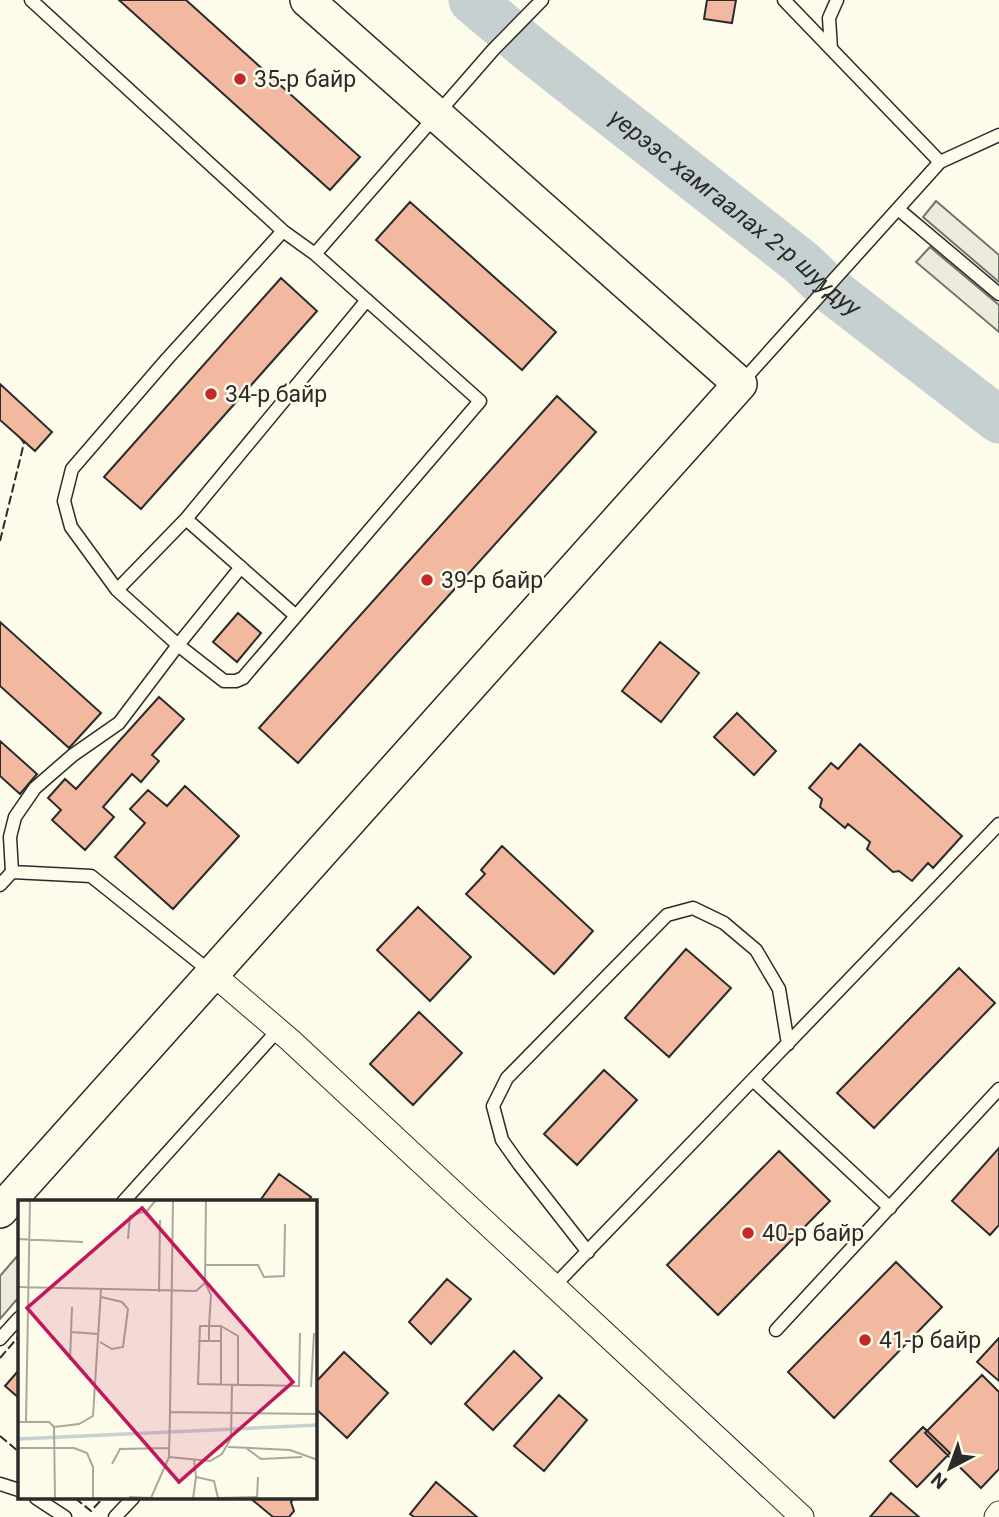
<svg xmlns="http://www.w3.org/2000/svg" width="999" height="1517" font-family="Roboto,sans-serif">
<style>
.parking{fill:#eceadb;stroke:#74746e;stroke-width:2}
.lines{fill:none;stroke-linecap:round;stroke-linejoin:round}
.river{stroke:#c7d0d0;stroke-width:47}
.building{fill:#f2b8a0;stroke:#2b2b2b;stroke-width:2}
.service-casing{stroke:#2b2b2b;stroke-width:15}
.minor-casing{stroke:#2b2b2b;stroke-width:25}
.secondary-casing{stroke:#2b2b2b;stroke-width:36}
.service{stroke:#fdfbea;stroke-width:12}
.minor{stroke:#fdfbea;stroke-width:23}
.secondary{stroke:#fdfbea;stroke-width:33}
.fence{stroke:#2b2b2b;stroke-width:2;stroke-dasharray:9 3.5;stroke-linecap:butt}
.poi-dot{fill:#c62828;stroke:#fdfbea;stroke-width:2.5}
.labels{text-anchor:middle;stroke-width:5;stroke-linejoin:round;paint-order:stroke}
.poi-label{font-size:23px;fill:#2b2b2b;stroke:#fdfbea;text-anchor:start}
.water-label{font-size:24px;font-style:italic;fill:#2b2b2b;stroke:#fdfbea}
.inset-river{fill:none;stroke:#c7d0d0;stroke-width:3.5}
.inset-road{fill:none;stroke:#a9a89e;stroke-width:2}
.view{fill:#c2185b;fill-opacity:0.15;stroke:#c2185b;stroke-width:3.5}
.inset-edge{fill:none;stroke:#2b2b2b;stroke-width:3.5}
</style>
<rect width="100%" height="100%" fill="#fdfbea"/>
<path class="parking" d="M936,201L999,255V282L923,217Z
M930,247L999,305V332L916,262Z
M19,1254V1297L0,1319V1276Z"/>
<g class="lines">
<path class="river" id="s1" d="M472,0L526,46L802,263L828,288L999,420"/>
</g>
<path class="building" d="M119,0H186L360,157L330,190Z
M707,0H736L732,23L704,19Z
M410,202L556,332L522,370L376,240Z
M281,278L317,311L141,509L104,477Z
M0,384L52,432L35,451L0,420Z
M557,396L596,432L298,763L259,728Z
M238,613L261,633L237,662L213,642Z
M0,622L101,713L69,748L0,686Z
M660,642L699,673L661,722L622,691Z
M159,697L184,719L152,755L159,761L141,782L132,774L103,807L114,817L85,850L52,820L61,810L48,798L65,779L76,789Z
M737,713L776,751L754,775L714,737Z
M0,741L37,774L20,794L0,776Z
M860,744L962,836L933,868L928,863L912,881L899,871L893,872L867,849L870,842L848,824L845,828L820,807L822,799L809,788L831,763L838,769Z
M185,786L239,836L173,909L115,857L145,823L130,809L148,790L167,806Z
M502,846L593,931L554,974L466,894L485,874L481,870Z
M418,907L471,957L430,1001L377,950Z
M686,949L731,988L669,1057L625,1018Z
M959,968L995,1003L874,1128L837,1093Z
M419,1012L462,1053L413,1105L370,1064Z
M604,1070L637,1100L577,1165L544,1134Z
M999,1148V1225L990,1235L952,1201Z
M779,1151L830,1201L718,1315L667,1265Z
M279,1174L311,1197L307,1202H259Z
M896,1262L942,1307L834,1418L788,1372Z
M447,1279L471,1299L431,1344L409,1322Z
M999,1338V1381L977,1362Z
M514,1351L542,1378L493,1430L465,1404Z
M344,1352L388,1393L347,1438L315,1408V1383Z
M19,1370V1398L5,1386Z
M982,1375L999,1392V1469L981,1488L925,1433Z
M559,1395L587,1420L544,1471L514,1446Z
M923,1427L950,1453L917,1487L890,1461Z
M436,1482L477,1517H414L410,1514Z
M891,1493L919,1517H870Z
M250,1498H294L291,1502L294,1511L289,1517H273Z"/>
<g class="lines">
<defs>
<path id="service" d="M31,0L283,231L315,254L480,401L243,678L236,681H224L178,645L241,567
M784,0L940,162
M831,49L829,18L837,0
M898,209L999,294
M315,254L493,50L542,0
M740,384L940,162L999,135
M186,519L296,616
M117,590L71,527L64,501L72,469L167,359L283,231
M12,872L10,837L15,817L35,788L73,755L119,723L178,645L117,590L186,519L367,300
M0,885L12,872L91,876L212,973
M753,1080L890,1208
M123,1202L278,1030
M588,1252L519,1164L502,1140L493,1106L507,1078L667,915L693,908L724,923L756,950L779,989L788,1044
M554,1286L999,824
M776,1330L999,1089
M0,1339L19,1318
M0,1484L19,1490
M36,1498L65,1517
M115,1517L133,1498"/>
<path id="minor" d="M213,974L290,1040L802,1517
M996,1517L999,1513"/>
<path id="secondary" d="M0,1211L740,384L307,0"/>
</defs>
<use href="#service" class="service-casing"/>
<use href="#minor" class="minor-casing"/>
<use href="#secondary" class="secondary-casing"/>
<use href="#service" class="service"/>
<use href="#minor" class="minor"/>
<use href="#secondary" class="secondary"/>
<path class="fence" d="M0,541L24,443L21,439
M0,1358L19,1336
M0,1436L19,1452
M75,1498L91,1511L103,1498"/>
</g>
<g class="poi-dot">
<circle cx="240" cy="79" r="7"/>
<circle cx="211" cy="394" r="7"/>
<circle cx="427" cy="580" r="7"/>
<circle cx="748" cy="1233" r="7"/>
<circle cx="865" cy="1340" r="7"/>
</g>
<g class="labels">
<g class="poi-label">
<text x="254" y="87">35-р байр</text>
<text x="225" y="402">34-р байр</text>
<text x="441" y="588">39-р байр</text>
<text x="762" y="1241">40-р байр</text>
<text x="879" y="1348">41-р байр</text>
</g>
<g class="water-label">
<text dy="8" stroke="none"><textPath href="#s1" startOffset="338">үерээс хамгаалах 2-р шуудуу</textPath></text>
</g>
</g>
<g transform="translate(18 1200)">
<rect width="299" height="299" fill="#fdfbea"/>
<path class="inset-river" d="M0,239L300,225"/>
<path class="inset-road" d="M155,0L152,212L300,214M0,39L65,42M110,39L112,16L129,11L138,0M187,65H240L246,77L266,76L267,24M187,83L193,95L191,126H203V185M0,87L178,91L187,83L188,0M141,92L142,20M203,126L220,136V184M53,132L81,134M180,141H202M191,141V126H182L180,184L281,186L282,133M82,142L94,149L105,147L110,109L104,102L83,97M52,160L54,107M293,187L296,133M8,221L12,0M0,222H31L36,227L37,299M36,227L61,224L75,216L83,90M210,247L272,250L300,260M0,248H56L69,253L75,267V299M228,248L243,259L284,257M151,257L192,261L204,254L213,238L214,185M176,260L178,277L196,281L200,298L239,297L240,277M94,264L102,249L152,248M111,297L133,298L151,257L152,212M175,299L178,277"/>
<path class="view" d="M124,8L275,182L161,282L9,108Z"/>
<rect width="299" height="299" class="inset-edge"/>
</g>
<g transform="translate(950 1468) rotate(221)" stroke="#fdfbea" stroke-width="5" paint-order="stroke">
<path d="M0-5L12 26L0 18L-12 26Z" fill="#2b2b2b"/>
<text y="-10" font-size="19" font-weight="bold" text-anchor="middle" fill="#2b2b2b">N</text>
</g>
</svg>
